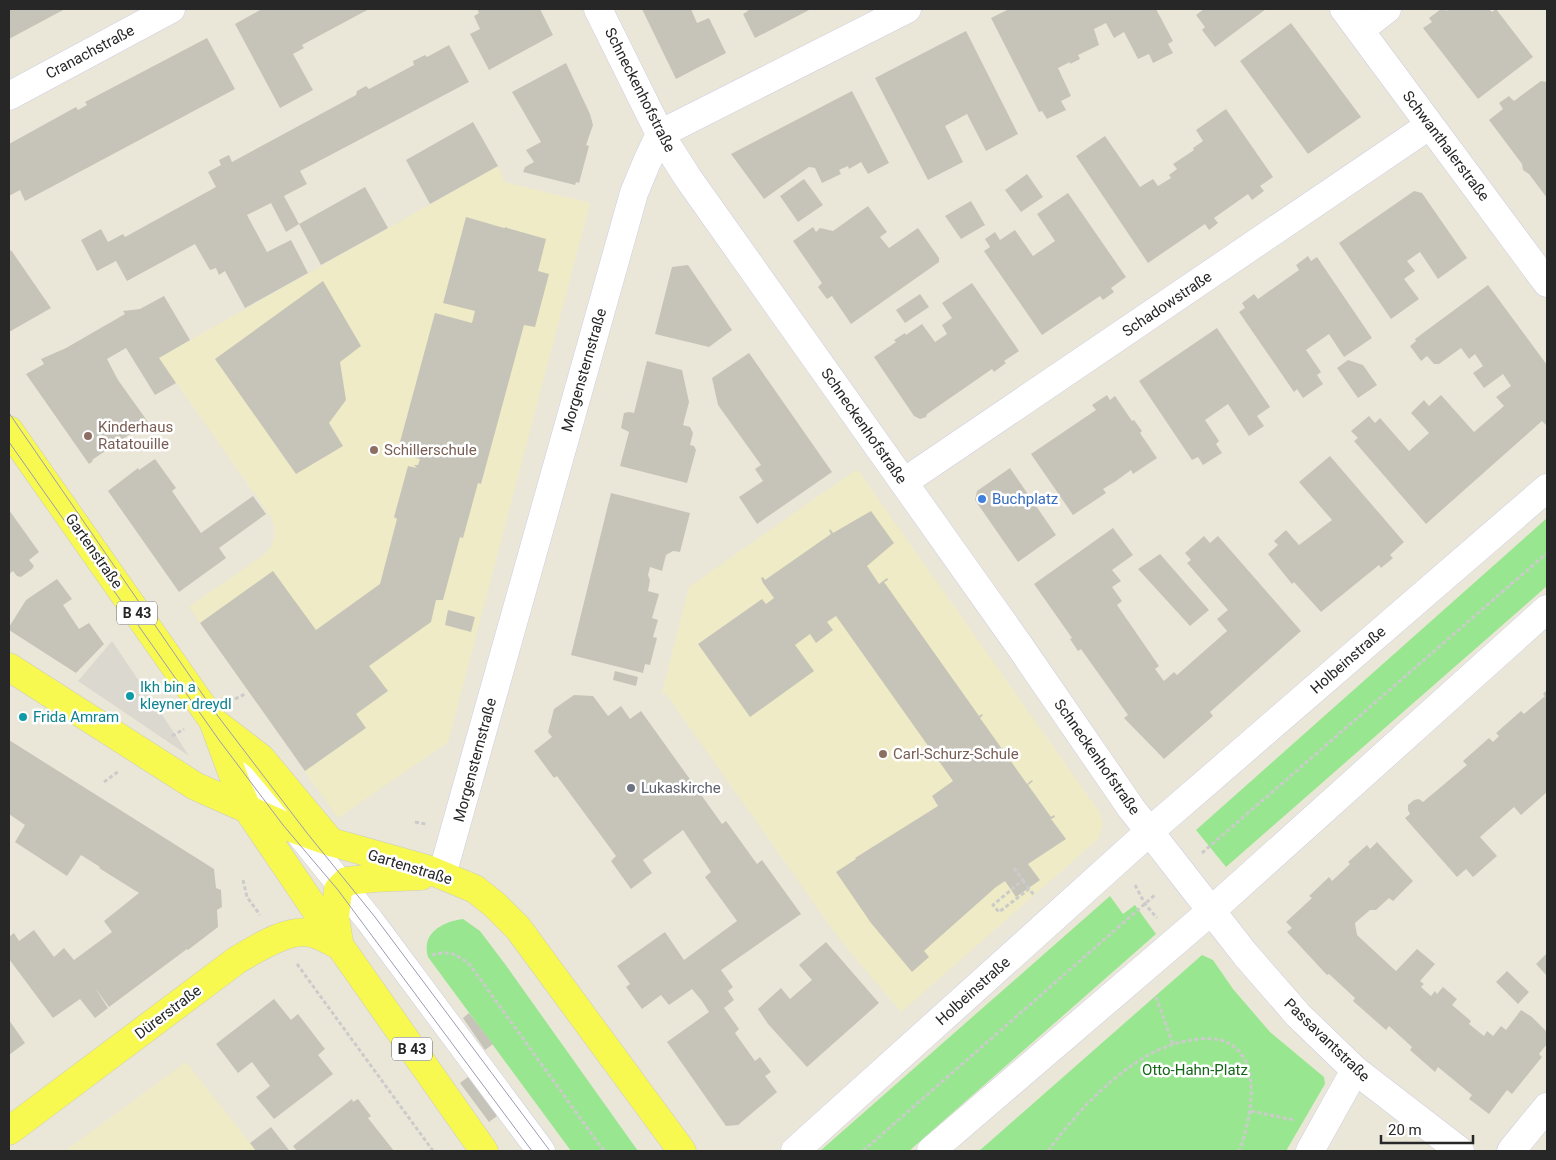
<svg xmlns="http://www.w3.org/2000/svg" width="1556" height="1160" font-family="Roboto,sans-serif">
<style>
.education{fill:#eeebc6}
.green{fill:#99e690}
.plaza{fill:#dbd9cf}
.building{fill:#c6c4b8}
.lines{fill:none;stroke-linecap:round;stroke-linejoin:round}
.minor-casing{stroke:#cecde2;stroke-width:29}
.major-casing{stroke:#cbcbcb;stroke-width:29}
.path{stroke:#cbcbcb;stroke-width:3;stroke-dasharray:4 2.5;stroke-linecap:butt}
.minor{stroke:#fff;stroke-width:28}
.major{stroke:#f7f850;stroke-width:28}
.tram{stroke:#9d9bb3;stroke-width:1}
.education-dot{fill:#8d6e63;stroke:#fff;stroke-width:2}
.shop-dot{fill:#3f7fe0;stroke:#fff;stroke-width:2}
.culture-dot{fill:#0f9aa8;stroke:#fff;stroke-width:2}
.worship-dot{fill:#6b7280;stroke:#fff;stroke-width:2}
.labels{text-anchor:middle;stroke-width:5;stroke-linejoin:round;paint-order:stroke}
.shield{fill:#fff;stroke:#686868;stroke-width:1}
.shield-label{font-size:14px;font-weight:bold;fill:#272727}
.street-label{font-size:15px;fill:#272727;stroke:#fff}
.education-label{font-size:15px;fill:#785e54;stroke:#fff;text-anchor:start}
.shop-label{font-size:15px;fill:#366cbe;stroke:#fff;text-anchor:start}
.culture-label{font-size:15px;fill:#0d838f;stroke:#fff;text-anchor:start}
.worship-label{font-size:15px;fill:#5b616d;stroke:#fff;text-anchor:start}
.park-label{font-size:15px;fill:#156718;stroke:#fff}
</style>
<rect width="100%" height="100%" fill="#ebe7d8"/>
<path class="education" d="M498,166L504,182L590,203L448,742L338,818L189,607L266,553L272,545L274,538V525L271,517L159,358Z
M857,469L1100,813L1103,825L1098,839L901,1012L841,941L666,694L662,693L689,587Z
M186,1062L256,1151H65Z"/>
<path class="green" d="M1547,518V586L1226,867L1196,830Z
M1110,896L1123,914L1135,905L1156,934L909,1151H820Z
M463,919L480,931L505,964L638,1151H571L428,957C421,933 442,922 463,919Z
M1202,955L1213,960L1233,989L1270,1032L1324,1077L1325,1084L1286,1151H979Z"/>
<path class="plaza" d="M112,641L175,734L189,756L78,681Z"/>
<path class="building" d="M9,9H65L9,39Z
M262,9H369L302,45L304,48L293,54L313,90L280,108L235,24Z
M477,9H540L553,35L489,70L470,34L480,29L474,16L479,13Z
M642,9H691L697,23L709,18L726,53L676,79Z
M747,9H811L755,38L743,14L748,11Z
M1009,9H1156L1173,41L1168,44L1173,53L1153,63L1149,54L1138,59L1124,32L1114,38L1106,23L1094,29L1099,45L1078,55L1080,59L1070,64V62L1058,68L1071,96L1061,101L1066,110L1047,119L1042,111L1039,112L991,18Z
M1204,9H1266L1215,47L1202,30L1205,27L1196,15Z
M1441,9H1445L1446,11L1449,9H1489L1492,12L1496,9L1533,57L1478,99L1423,28L1432,22L1429,18Z
M1291,23L1361,117L1308,154L1240,61Z
M966,31L1018,134L986,151L967,114L945,126L963,162L928,180L875,78Z
M207,38L235,89L25,201L20,190L9,196V144L76,107L78,110L87,105L85,102Z
M449,45L469,82L300,171L307,184L284,196L299,224L365,187L388,228L321,265L299,224L286,232L271,203L247,215L267,252L291,240L308,273L245,308L225,271L219,275L216,268L210,270L195,244L127,281L116,261L97,271L81,240L101,229L108,242L123,234L125,237L216,187L208,172L221,165L219,160L229,155L232,162L356,95L357,91L366,86L369,89L414,65L413,61L425,55L427,57Z
M566,63L590,114L593,125L586,145L589,146L579,183L576,182L575,185L523,172L525,167L534,162L526,150L541,142L512,92Z
M1541,81L1547,82V198L1529,174L1523,170L1522,164L1489,120L1503,109L1499,103L1509,96L1514,101Z
M852,91L889,163L868,174L861,162L849,169L848,166L839,170L841,174L822,183L815,168L809,167L764,199L731,154Z
M1226,109L1273,177L1260,186L1264,191L1252,200L1248,194L1214,218L1218,223L1209,230L1205,224L1148,263L1076,156L1105,136L1140,187L1153,179L1158,186L1171,178L1169,175L1177,169L1173,164L1194,150L1193,148L1203,141L1196,130Z
M473,122L498,166L430,204L406,160Z
M1027,174L1043,197L1021,212L1005,190Z
M804,179L823,205L798,222L780,196Z
M1414,191L1422,193L1467,258L1438,279L1420,252L1407,261L1415,271L1404,279L1419,299L1391,319L1339,243Z
M1068,193L1126,277L1111,288L1114,292L1103,300L1100,296L1042,335L984,251L990,247L985,239L995,232L1000,240L1015,230L1033,256L1055,241L1037,214Z
M971,201L985,225L961,239L945,216Z
M868,206L887,232L880,237L889,248L918,228L939,258V262L851,324L832,296L827,299L818,287L822,283L793,241L813,227L816,232L820,228L833,231Z
M466,217L504,228L507,227V228L546,239L538,271L549,274L535,327L524,325L481,484L478,483L463,538L460,537L443,600H436L431,622L369,666L388,691L356,714L366,728L305,771L200,623L273,571L316,630L380,584L397,519L394,517L408,466L417,468L414,465H418L420,459L397,453L435,313L472,323L475,311L443,303Z
M11,250L51,308L9,332V252Z
M1308,256L1311,261L1317,257L1372,338L1344,357L1329,334L1306,350L1321,372L1317,375L1323,384L1303,398L1297,389L1294,392L1239,312L1245,308L1242,303L1254,294L1258,299L1299,270L1296,265Z
M688,265L732,330L709,347L655,334L672,267Z
M323,281L361,346L340,362L346,400L329,423L343,446L296,474L215,359Z
M972,283L1019,351L1004,361L1006,363L994,372L992,369L927,414L926,417L920,419L914,416L874,357L896,342L894,340L905,333L906,335L922,324L935,342L947,334L942,325L952,318L942,303Z
M1488,285L1547,365V426L1542,421L1426,524L1354,441L1358,438L1351,431L1369,416L1375,423L1380,418L1409,451L1429,433L1411,413L1424,400L1429,406L1441,395L1474,432L1504,406L1496,397L1511,386L1503,374L1484,388L1473,373L1483,366L1475,354L1469,359L1461,348L1439,364H1434L1427,356L1421,361L1410,346L1416,341L1415,339Z
M920,294L929,307L905,323L896,310Z
M164,296L190,340L159,358L176,383L155,395L126,348L107,359L118,380L148,422L92,460L93,461L89,464L26,374L44,364L41,359L66,348L125,314L123,311L140,309Z
M1217,328L1270,407L1257,416L1264,426L1249,436L1228,404L1205,420L1219,441L1216,444L1222,453L1203,465L1198,457L1192,460L1139,381Z
M749,353L832,472L757,524L739,497L763,481L755,469L761,465L718,405L712,378Z
M1348,360L1363,365L1377,385L1358,398L1337,368Z
M647,361L682,370L689,402L683,425L690,427L693,433L690,445L694,446L696,450L687,483L620,466L629,432L621,428L624,413L629,412L634,413Z
M1107,395L1110,400L1115,396L1132,421L1134,420L1142,431L1140,433L1157,458L1133,474L1131,470L1116,481L1103,489L1106,493L1073,515L1031,454L1096,410L1092,405Z
M1330,456L1404,542L1390,555L1393,558L1381,568L1379,565L1321,612L1294,582L1292,584L1268,554L1278,545L1274,541L1286,530L1299,545L1332,520L1299,482Z
M155,459L176,488L172,491L201,533L253,496L266,514L219,548L226,558L179,592L108,491L138,468L139,470Z
M1010,468L1056,535L1018,562L975,500L977,491Z
M611,493L690,513L680,552L673,551L666,555L662,571L650,567L648,575L650,580L648,591L659,594L652,618L658,620L653,637L657,638L650,665L645,664L643,673L571,655Z
M9,510L39,552L29,560L34,566L32,569L21,577L17,576L13,571L9,574Z
M871,511L894,543L867,566L879,584L887,578L888,580L884,582L979,716L982,714L983,715L980,718L1027,784L1032,780L1033,781L1028,785L1051,817L1054,815L1055,817L1051,819L1066,839L1028,864L1040,880L1016,897L1005,881L996,887L925,950L924,951L929,957L912,972L871,923L836,872L856,859L855,858L938,806L932,796L953,781L836,616L827,622L833,630L816,643L810,634L795,645L814,671L750,717L698,644L762,599L766,604L774,598L763,583L761,578L763,577L765,580L831,534L829,530L830,529L833,533Z
M1113,528L1133,555L1112,570L1121,581L1112,587L1122,601L1117,605L1159,666L1155,669L1164,681L1174,672L1177,675L1227,631L1217,619L1228,610L1187,563L1191,560L1185,553L1204,536L1210,543L1218,536L1301,631L1210,712L1213,716L1164,759L1124,718L1128,715L1081,649L1078,651L1070,639L1072,638L1034,584Z
M1160,554L1209,610L1190,626L1138,569Z
M57,579L72,599L63,605L79,629L89,623L104,644L76,673L9,630V627L26,600Z
M448,610L475,617L471,632L445,625Z
M615,671L638,677L636,686L613,680Z
M1547,690V792L1521,815L1514,807L1480,837L1497,856L1473,877L1466,869L1457,877L1405,818L1410,814L1408,810V805L1414,800L1419,799L1423,802L1467,765L1463,761L1489,738L1493,742L1499,736L1496,733L1521,711L1524,714L1545,696L1543,694Z
M574,695L593,696L608,716L621,706L630,719L641,711L722,824L726,821L757,864L762,860L801,914L721,970L733,987L728,991L734,1000L724,1008L739,1029L735,1033L755,1061L760,1057L771,1072L765,1076L777,1092L738,1125L726,1126L667,1042L709,1012L702,1001L692,989L669,1005L661,995L642,1009L626,987L630,984L617,966L665,932L684,960L737,921L705,877L711,872L683,830L643,860L652,873L631,889L611,861L616,856L557,776L554,778L534,751L552,737L548,732L554,709Z
M9,740L214,869L216,888L221,890L222,907L217,910L218,927L188,950L187,949L109,1007L95,988L108,1008L95,1018L80,999L53,1018L9,959V937L14,933L19,941L34,930L54,957L64,948L74,960L112,932L104,921L139,893L99,868L100,867L81,855L67,876L15,842L25,825L9,814Z
M1377,842L1413,881L1393,901L1389,898L1376,910H1370L1355,923L1357,935L1396,971L1417,949L1435,964L1420,981L1424,984L1421,987L1431,996L1435,991L1437,994L1443,987L1457,999L1452,1005L1471,1021L1469,1024L1484,1036L1487,1031L1493,1036L1501,1026L1506,1030L1521,1010L1532,1017L1547,1032V1044L1539,1054L1542,1057L1512,1094L1507,1090L1489,1114L1469,1099L1472,1095L1438,1067L1435,1072L1410,1050L1412,1047L1389,1026L1386,1030L1353,1001L1355,998L1329,974L1327,975L1287,932L1292,928L1286,922L1312,898L1309,896L1329,877L1332,881L1350,864L1348,862L1367,845L1370,849Z
M826,942L879,1003L807,1067L768,1024L758,1009L781,988L790,999L812,980L799,965Z
M1547,953V976L1536,964Z
M1507,971L1529,992L1518,1004L1496,982Z
M274,999L291,1020L298,1014L325,1049L318,1055L333,1074L274,1119L256,1097L270,1086L260,1073L252,1062L238,1073L216,1044Z
M469,1013L493,1044L485,1050L463,1018Z
M9,1020L25,1043L9,1055Z
M468,1077L497,1116L489,1122L460,1083Z
M352,1099L353,1102L358,1099L371,1116L368,1118L394,1151H297L293,1146Z
M271,1127L289,1150L287,1151H256L250,1143Z"/>
<g class="lines">
<defs>
<path id="minor" d="M598,9L660,134L688,178L1021,648L1131,808L1245,954L1298,1015L1355,1070L1460,1151
M1344,9L1547,283
M1360,30L1387,9
M9,96L171,9
M904,482L1430,125
M223,734L297,830L370,921L541,1151
M442,875L634,193L646,164L660,134L907,9
M795,1151L1150,831L1547,488
M931,1151L1211,911L1547,609
M1310,1151L1355,1070
M1511,1151L1547,1107"/>
<path id="major" d="M9,430L213,721L237,786L248,810L340,946L484,1151
M9,667L195,786L283,825L331,842L427,869L475,889L495,905L518,928L682,1151
M213,721L261,758L330,841
M339,942L335,917L338,890L347,881L374,878L421,876
M9,1131L237,960C256,949 288,928 311,933C321,935 330,941 340,946"/>
</defs>
<use href="#minor" class="minor-casing"/>
<use href="#major" class="major-casing"/>
<path class="path" d="M235,699L245,694
M172,736L184,729
M104,782L119,771
M415,822L426,824
M1202,853L1547,553
M1014,868L1023,880L993,905L999,912L1029,889L1034,895
M243,880L247,897L260,915
M1023,880L1029,889
M1135,885L1145,904L1157,918
M432,955C448,950 458,954 470,965L604,1151
M297,964L433,1151
M1156,997L1173,1044
M1251,1111L1294,1120
M863,1151L1156,894
M1048,1151C1076,1113 1110,1076 1152,1053C1168,1045 1182,1041 1199,1039C1266,1032 1255,1111 1239,1151"/>
<use href="#minor" class="minor"/>
<use href="#major" class="major"/>
<path class="tram" d="M9,413L214,711L307,833L375,917L550,1151
M9,442L219,740L283,825L338,890L532,1151"/>
</g>
<g class="education-dot">
<circle cx="88" cy="436" r="5"/>
<circle cx="374" cy="450" r="5"/>
<circle cx="883" cy="754" r="5"/>
</g>
<circle class="shop-dot" cx="982" cy="499" r="5"/>
<g class="culture-dot">
<circle cx="130" cy="696" r="5"/>
<circle cx="23" cy="717" r="5"/>
</g>
<circle class="worship-dot" cx="631" cy="788" r="5"/>
<g class="labels">
<g class="shield">
<rect x="117" y="601.5" width="40" height="23" rx="4"/>
<rect x="392" y="1037.5" width="40" height="23" rx="4"/>
</g>
<g class="shield-label">
<text x="137" y="618">B 43</text>
<text x="412" y="1054">B 43</text>
</g>
<g class="street-label">
<text transform="translate(90 52) rotate(-28)" y="5">Cranachstraße</text>
<text transform="translate(640 90) rotate(63)" y="5">Schneckenhofstraße</text>
<text transform="translate(1446 146) rotate(53)" y="5">Schwanthalerstraße</text>
<text transform="translate(1167 304) rotate(-34)" y="5">Schadowstraße</text>
<text transform="translate(584 370) rotate(-74)" y="5">Morgensternstraße</text>
<text transform="translate(864 426) rotate(55)" y="5">Schneckenhofstraße</text>
<text transform="translate(94 551) rotate(55)" y="5">Gartenstraße</text>
<text transform="translate(1348 660) rotate(-41)" y="5">Holbeinstraße</text>
<text transform="translate(1097 757) rotate(55)" y="5">Schneckenhofstraße</text>
<text transform="translate(475 760) rotate(-75)" y="5">Morgensternstraße</text>
<text transform="translate(410 867) rotate(17)" y="5">Gartenstraße</text>
<text transform="translate(973 991) rotate(-42)" y="5">Holbeinstraße</text>
<text transform="translate(168 1012) rotate(-37)" y="5">Dürerstraße</text>
<text transform="translate(1327 1040) rotate(44)" y="5">Passavantstraße</text>
</g>
<g class="education-label">
<text x="98" y="432">Kinderhaus<tspan x="98" dy="17">Ratatouille</tspan></text>
<text x="384" y="455">Schillerschule</text>
<text x="893" y="759">Carl-Schurz-Schule</text>
</g>
<g class="shop-label">
<text x="992" y="504">Buchplatz</text>
</g>
<g class="culture-label">
<text x="140" y="692">Ikh bin a<tspan x="140" dy="17">kleyner dreydl</tspan></text>
<text x="33" y="722">Frida Amram</text>
</g>
<g class="worship-label">
<text x="641" y="793">Lukaskirche</text>
</g>
<g class="park-label">
<text x="1195" y="1075">Otto-Hahn-Platz</text>
</g>
</g>
<rect width="1556" height="1160" fill="none" stroke="#272727" stroke-width="20"/>
<path d="M1381 1135v8h92v-8" fill="none" stroke="#272727" stroke-width="2.5"/>
<text x="1388" y="1135" font-size="15" fill="#272727" stroke="#ffffff" stroke-width="4" paint-order="stroke">20 m</text>
</svg>
